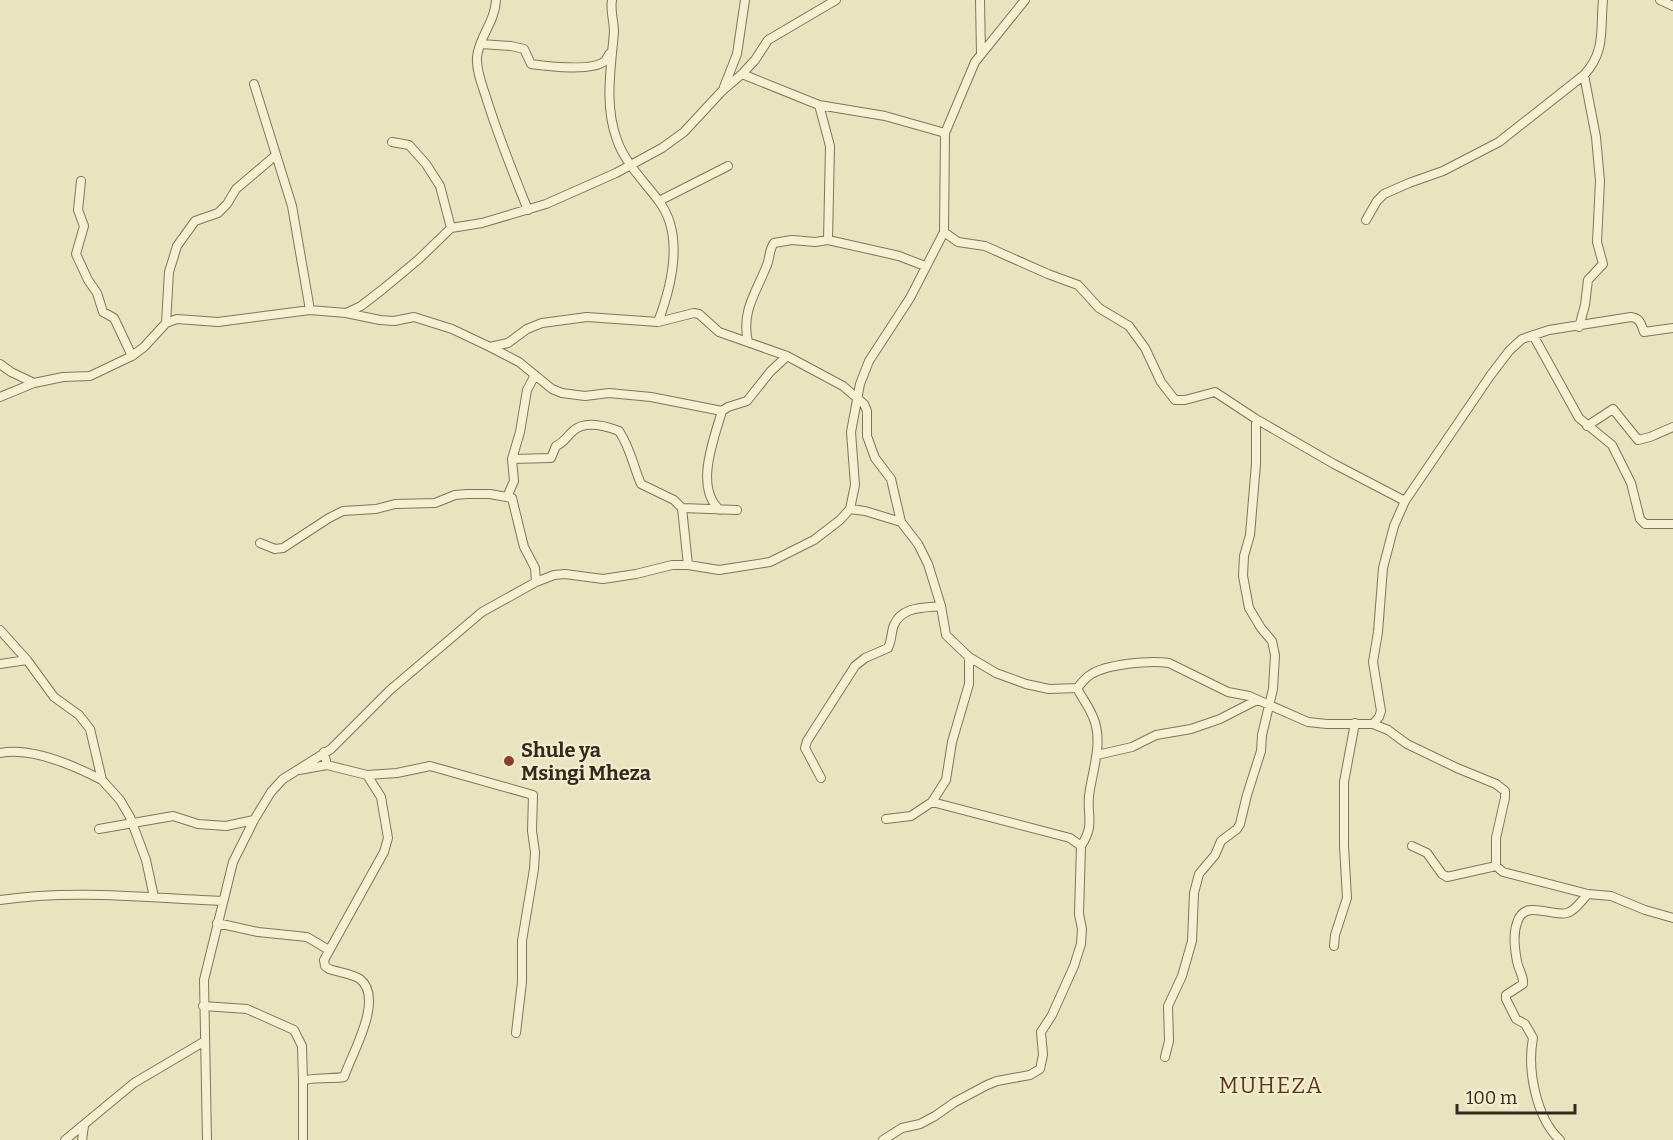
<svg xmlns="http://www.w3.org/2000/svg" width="1673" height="1140" font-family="Bitter,serif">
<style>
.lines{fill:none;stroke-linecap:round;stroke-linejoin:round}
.street-casing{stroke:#817559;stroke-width:10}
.street{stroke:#f5f0d2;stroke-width:8}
.poi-dot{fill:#8a3d2f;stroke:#f2edce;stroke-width:2}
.labels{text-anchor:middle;stroke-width:4.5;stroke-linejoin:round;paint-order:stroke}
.poi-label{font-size:20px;font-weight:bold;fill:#312a1d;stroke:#f2edce;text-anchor:start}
.quarter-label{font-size:22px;letter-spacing:1.5px;fill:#5a3620;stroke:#f2edce}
</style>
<rect width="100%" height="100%" fill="#e9e4c0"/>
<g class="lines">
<defs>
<path id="street" d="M496,0C495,22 479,37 477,57C476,70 482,85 486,97C498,136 513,173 528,210
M612,0C610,11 614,21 614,32C611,68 604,105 617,140C625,163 644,181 658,200C685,234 672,285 658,322
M980,0L981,54
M1660,0L1673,6
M481,44L511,46L524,49L531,64C547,66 592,72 605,61C606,60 609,54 610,53
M742,74L819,105L885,116L945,133
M254,84L292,206L310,310
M724,87L737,54L745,0
M819,105L830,146L828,240
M392,142L409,145L426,164L440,186L451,228
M81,181L78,210L84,226L76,254L88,280L97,293L103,312L114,318L132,356
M659,201L728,166
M1366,220L1377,201L1384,194L1409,183L1443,171L1499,142L1584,75C1606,51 1600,30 1603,0
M944,232L958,242L985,246L1048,274L1078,285L1099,308L1129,326L1145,348L1161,382L1175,400H1185L1215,392L1256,419L1334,464L1405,501
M346,313L380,320L394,321L414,317L452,329L490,347L508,343L527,329L542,323L587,317L658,322L694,313L699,314L719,332L787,356L843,386L864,404L867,411V436L875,458L891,479L901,522L918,544L928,564L941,606L946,635L969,657L996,673L1026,684L1049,689L1077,688C1081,684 1085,678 1090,675C1106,664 1150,660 1169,663L1228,692L1249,696L1308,722L1327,724H1373L1388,730L1407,744L1457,768L1496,784L1505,791V798L1496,838V866L1503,872L1588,894L1611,896L1645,910L1673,918
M166,323L169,272L177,246L195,221L218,213L227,204L236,189L276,155
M1579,327L1585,305L1588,280L1603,264L1597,242L1600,181L1596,137L1584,75
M1533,335L1579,418L1612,445L1631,483L1640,519L1645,524H1673
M748,342C741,311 756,293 767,265C770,258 769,249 774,243L792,240L815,242L828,240L899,256L925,266
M490,347L519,362L552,389L562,393L585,396L609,393L651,397L722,411
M0,364L11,372L34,383
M0,397L34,383L63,377L90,376L132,356L144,347L166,323L177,319L218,322L310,310L346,313L361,306L383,289L419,259L451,228L482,223L546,204L616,173L662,148L684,132L722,91L742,74L755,60L768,40L836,0
M1587,426L1613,409L1638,440L1650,437L1673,427
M512,459L551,458L556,446C565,442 566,437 573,431C585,420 606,426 619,431C631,449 633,466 641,484L674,500L682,508L688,565
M507,497L514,481L512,459L520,432L527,390L535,375
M682,508L737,510
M850,509L865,511L901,522
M720,510C694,488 714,439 722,411L728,407L747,401L770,372L787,356
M260,543L275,549L283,548L329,518L343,511L376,509L395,504L435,503L455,495L467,494H490L512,498L524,547L535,568L536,582
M0,630L27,660L54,697L79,715L90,729L102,780L120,800L130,817L146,860L154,897
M0,664L27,660
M1373,724L1379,717L1381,711L1373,662L1378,632L1383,568L1394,526L1405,501L1490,376L1509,351L1522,339L1549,330L1631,317C1640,318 1641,324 1644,332L1673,328
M0,753C31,747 75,766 102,780
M1097,755L1132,747L1156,735L1191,729L1220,719L1257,700
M299,770L327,765
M367,775L397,773L430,766L533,795L532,831L535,852L534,869L522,941V982L516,1033
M821,778L805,748L807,741L855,666L865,658L888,648C892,640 891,632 894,625C902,606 924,608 941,606
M932,802L1070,838L1081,846
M886,819L911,816L932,802L946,780L952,742L969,684V657
M99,829L173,816L198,824L226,826L254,820
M1412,846L1427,853L1442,874L1447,877L1496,866
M0,900C75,889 148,898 223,901
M217,923L258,932L307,937L329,950
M1334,946L1335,935L1347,898L1344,846V782L1355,723
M203,1006L247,1009L294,1030L302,1046L303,1081
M1165,1057L1169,1041L1168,1006L1182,976L1192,941L1194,893L1199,874L1215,855L1221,841L1237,829L1240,824L1247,795L1261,751L1262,735L1273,689L1275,655L1272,641L1261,628L1249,608L1243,576L1244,556L1250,535L1256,464V419
M65,1140L134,1083L205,1041
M82,1140L84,1126
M207,1140L204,980L233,862L254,820L271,792L283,779L331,749L390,690L482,612L536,582L554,575L565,574L603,579L636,574L672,565H688L719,570L770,562L814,540L840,520L850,509L855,485L851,432L860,384L869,361L910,298L944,232L945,133L975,62L1025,0
M303,1140V1081C310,1077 334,1079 344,1077C351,1055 385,999 360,979C353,974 338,972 329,969L325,966L324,960L384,852L388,838L381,797L367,775L327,765L324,752
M883,1140L902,1128L920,1124L935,1116L955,1102L987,1085L997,1081L1030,1075L1040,1069L1043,1055L1041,1032L1052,1015L1074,966L1081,944L1082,929L1079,914L1081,846C1095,825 1087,817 1089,796C1092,771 1104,742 1093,717C1089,707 1082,698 1077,688
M1560,1140C1536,1118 1527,1069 1533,1038L1525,1024L1516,1019L1506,999V995L1523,984C1524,976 1518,969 1517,961C1515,951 1513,934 1517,923C1524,898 1550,917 1567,913C1575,911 1582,900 1588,894"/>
</defs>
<use href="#street" class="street-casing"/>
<use href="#street" class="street"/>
</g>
<circle class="poi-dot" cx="509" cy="761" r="6"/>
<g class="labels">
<g class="poi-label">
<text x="521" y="757">Shule ya<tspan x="521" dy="23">Msingi Mheza</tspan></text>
</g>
<g class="quarter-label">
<text x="1271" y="1093">MUHEZA</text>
</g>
</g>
<path d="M1457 1104v9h118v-9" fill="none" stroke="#312a1d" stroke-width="3"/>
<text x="1466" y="1104" font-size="18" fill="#312a1d" stroke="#f2edce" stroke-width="4.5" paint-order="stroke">100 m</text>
</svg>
